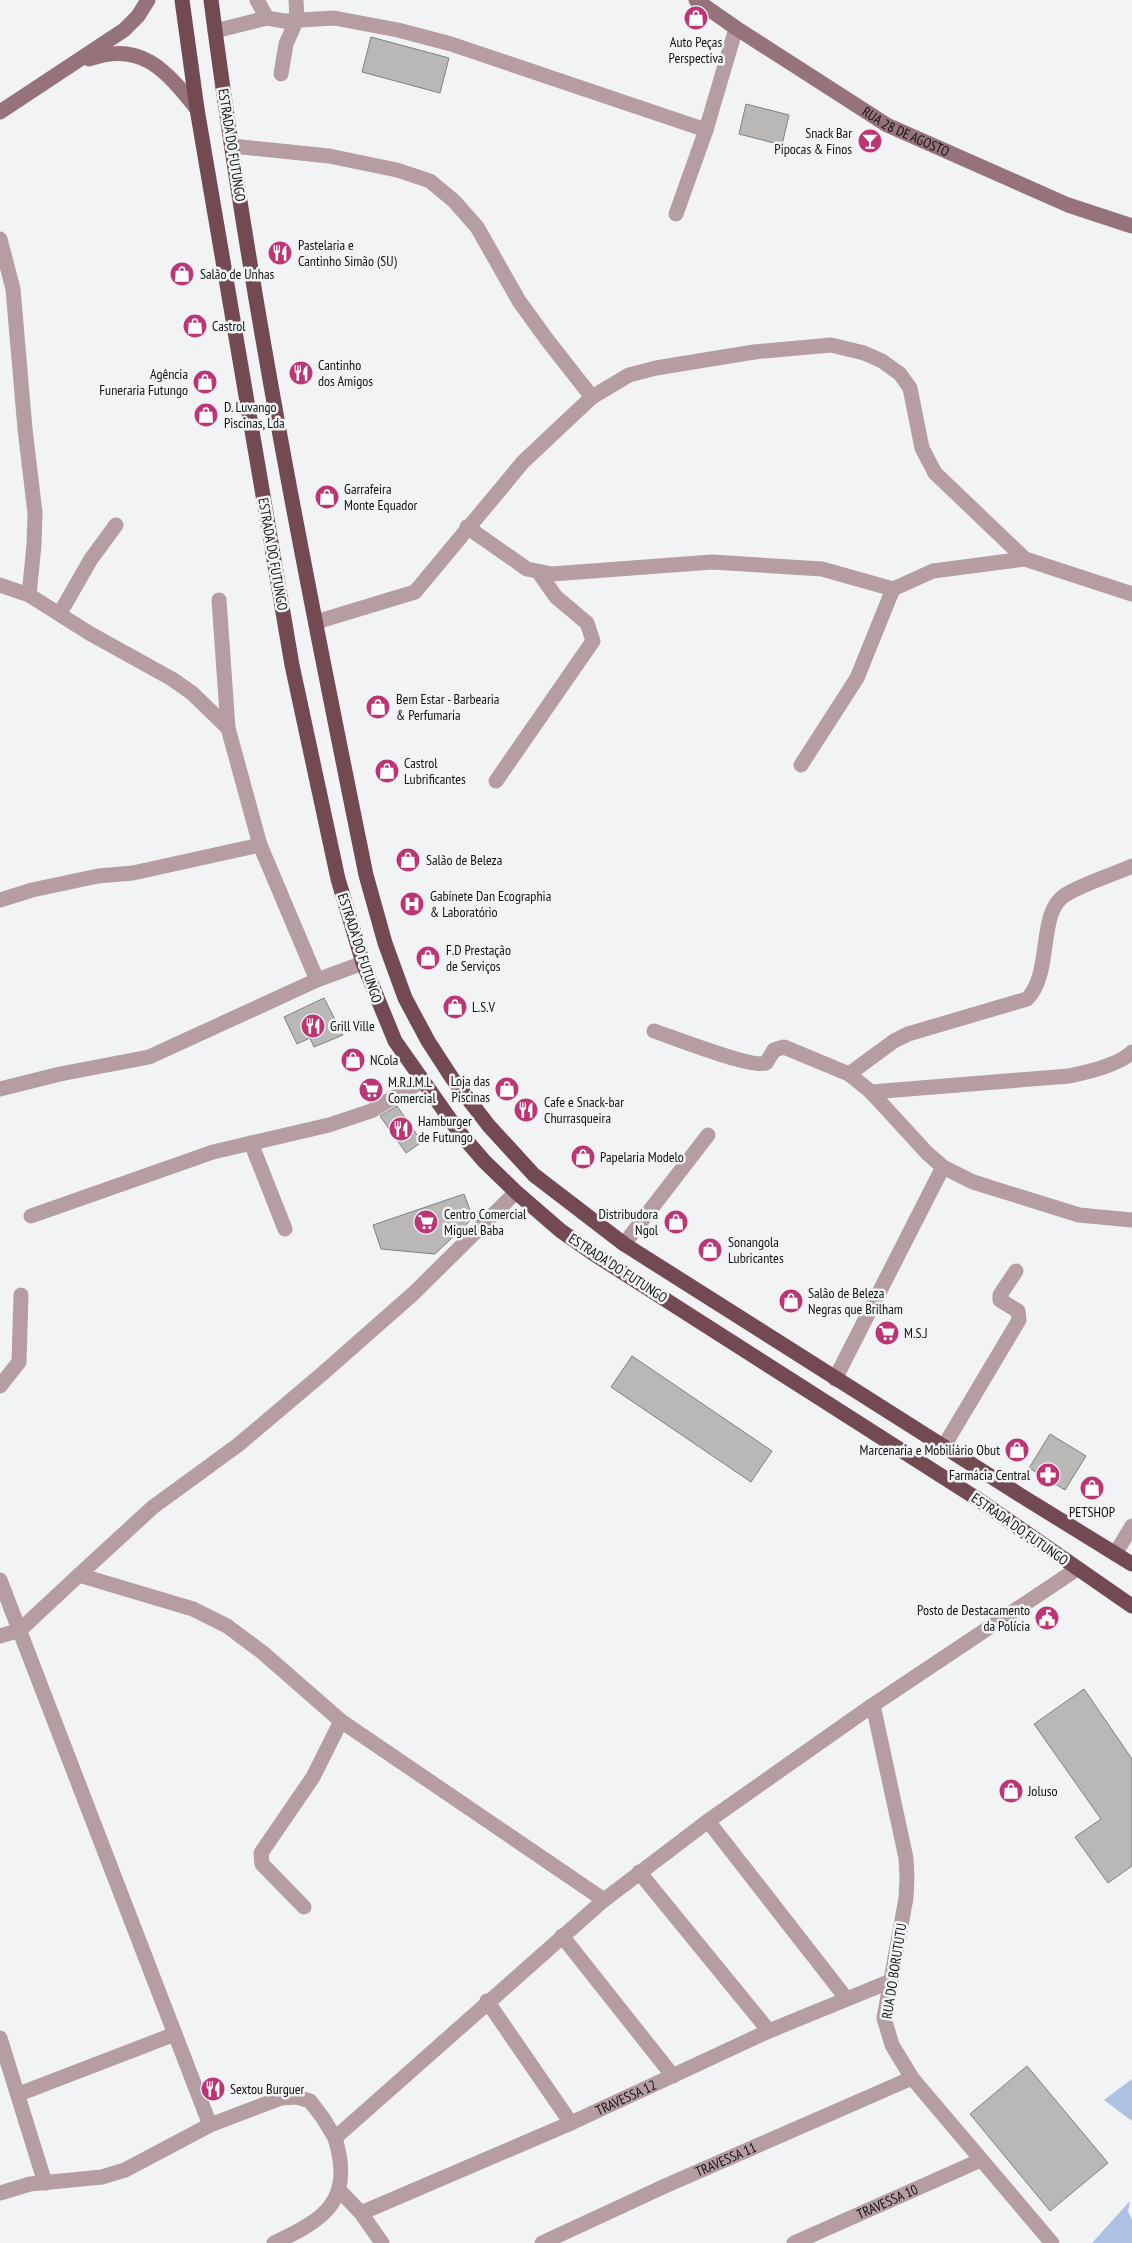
<svg xmlns="http://www.w3.org/2000/svg" width="1132" height="2243" font-family="'PT Sans Narrow',sans-serif">
<style>
.green{fill:#acc1e3}
.building{fill:#bab8b6;stroke:#82807e}
.lines{fill:none;stroke-linecap:round;stroke-linejoin:round}
.minor{stroke:#b59da1;stroke-width:15}
.secondary{stroke:#96737a;stroke-width:15}
.trunk{stroke:#744a52;stroke-width:15}
.labels{text-anchor:middle;stroke-width:5;stroke-linejoin:round;paint-order:stroke}
.poi-label{font-size:14px;fill:#111213;stroke:#f1f3f5;text-anchor:start}
.street-label{font-size:14px;fill:#111213;stroke:#f1f3f5}
</style>
<rect width="100%" height="100%" fill="#f1f3f5"/>
<path class="green" d="M1132,2079V2121L1104,2100Z
M1130,2201L1128,2211L1132,2220V2243H1092Z"/>
<path class="building" d="M371,37L449,58L440,93L362,72Z
M746,104L789,115L782,145L739,134Z
M324,998L343,1035L314,1047L310,1038L297,1044L284,1017Z
M397,1106L422,1142L406,1153L380,1116Z
M464,1194L473,1218L435,1254L381,1249L373,1225Z
M632,1356L772,1451L751,1482L611,1387Z
M1050,1434L1086,1456L1065,1490L1029,1468Z
M1084,1689L1132,1759V1866L1108,1883L1075,1837L1101,1819L1034,1724Z
M1027,2066L1108,2163L1050,2211L970,2114Z"/>
<g class="lines">
<g class="minor">
<path d="M257,0L267,18L284,21L334,18L398,30L451,44L706,130"/>
<path d="M215,31L267,18"/>
<path d="M281,74L286,44L297,19L296,0"/>
<path d="M232,146L329,156L397,170L430,181L454,201L477,227L519,301L548,341L592,397"/>
<path d="M676,214L706,130L736,28"/>
<path d="M0,239L13,289L25,429L35,513L34,545L29,595"/>
<path d="M467,527L527,569L552,574L712,562L822,569L893,589"/>
<path d="M0,585L29,595L89,633L172,679L192,693L228,728"/>
<path d="M219,600L228,728L260,845L317,980"/>
<path d="M60,613L91,559L116,525"/>
<path d="M316,622L415,592L523,462L592,397L629,375L656,368L754,352L831,345L864,353L882,361L900,374L910,388L922,448L935,473L1025,559"/>
<path d="M801,765L857,678L893,589L933,571L1025,559L1132,594"/>
<path d="M496,781L593,641L587,623L556,597L539,573"/>
<path d="M0,900L32,890L98,876L133,873L260,845"/>
<path d="M654,1031C672,1037 753,1069 766,1063L774,1050L784,1047L849,1074L871,1092L927,1153L943,1167L973,1182L1079,1215L1132,1220"/>
<path d="M849,1074L894,1041L908,1034L1027,999C1053,973 1037,913 1065,895C1082,884 1112,875 1132,866"/>
<path d="M0,1089L60,1074L149,1057L317,980L363,963"/>
<path d="M871,1092L1069,1076C1087,1072 1119,1065 1132,1052"/>
<path d="M251,1143L285,1229"/>
<path d="M31,1216L213,1152L329,1125L371,1111L422,1081"/>
<path d="M624,1244L708,1135"/>
<path d="M835,1379L943,1167"/>
<path d="M0,1386L19,1362L21,1295"/>
<path d="M944,1446L1019,1320L1018,1311L1000,1300V1295L1016,1271"/>
<path d="M1115,1554L1132,1526"/>
<path d="M79,1575L153,1507L238,1445L322,1374L414,1293L516,1192"/>
<path d="M0,1580L210,2125"/>
<path d="M0,1636L20,1630L79,1575L193,1609L227,1626L262,1652L341,1721L604,1900"/>
<path d="M873,1705L906,1858L907,1878L906,1898L884,2018L892,2045L912,2078L1052,2243"/>
<path d="M708,1821L846,1998"/>
<path d="M639,1872L769,2031"/>
<path d="M304,1907L262,1864L261,1853L313,1777L341,1721"/>
<path d="M562,1936L673,2076"/>
<path d="M487,2001L571,2123"/>
<path d="M0,2038L45,2183"/>
<path d="M19,2094L175,2034"/>
<path d="M340,2191L361,2213L382,2243"/>
<path d="M0,2193L30,2184L102,2177L125,2170L210,2125L281,2098L297,2097L310,2101L323,2118L335,2138"/>
<path id="s1" d="M361,2213L571,2123L769,2031L891,1981"/>
<path d="M274,2243C326,2219 354,2200 335,2138L604,1900L708,1821L873,1705L1077,1569"/>
<path id="s2" d="M542,2243L665,2186L912,2078"/>
<path id="s3" d="M794,2243L981,2160"/>
</g>
<g class="secondary">
<path id="s4" d="M696,0L736,28L887,125L1068,205L1132,226"/>
<path d="M89,59C142,40 166,71 197,109"/>
<path d="M0,112L124,30L138,16L148,0"/>
</g>
<path class="trunk" d="M182,0L197,109L292,665L338,879L363,963L395,1041L459,1132L484,1161L516,1192L561,1231L597,1256L976,1498L1132,1606
M211,0C249,294 307,585 366,875L385,943L405,998L428,1041L452,1078L489,1126L534,1175L624,1244L1020,1495L1132,1564"/>
</g>
<defs>
<symbol id="shop-disc" viewBox="-11 -11 22 22"><circle r="9.5" fill="#bc3575" stroke="#f1f3f5"/><path d="M-5-2.5h2.3a2.7 3.5 0 0 1 5.4 0H5L5.5 6h-11ZM-1.5-2.5h3a1.5 2.3 0 0 0-3 0Z" fill="#fff"/></symbol>
<symbol id="bar-disc" viewBox="-11 -11 22 22"><circle r="9.5" fill="#bc3575" stroke="#f1f3f5"/><path d="M-6-5H6L.8 .8V4.5H3.5V6h-7V4.5H-.8V.8Z" fill="#fff"/></symbol>
<symbol id="restaurant-disc" viewBox="-11 -11 22 22"><circle r="9.5" fill="#bc3575" stroke="#f1f3f5"/><path d="M-5-6h1v4h1v-4h1v4h1v-4h1v5L-1.5 .5V6h-2V.5L-5-1ZM5-6V6H3V1.5H1.5Q1.5-4 5-6Z" fill="#fff"/></symbol>
<symbol id="hospital-disc" viewBox="-11 -11 22 22"><circle r="9.5" fill="#bc3575" stroke="#f1f3f5"/><path d="M-5-5h3v3.5h4V-5h3V5h-3V1.5h-4V5h-3Z" fill="#fff"/></symbol>
<symbol id="supermarket-disc" viewBox="-11 -11 22 22"><circle r="9.5" fill="#bc3575" stroke="#f1f3f5"/><path d="M-6-5.5h2.5l.6 2H6L4.5 2H-2.5L-4.4-4H-6ZM-1.5 3.2a1.3 1.3 0 1 0 .1 0ZM3 3.2a1.3 1.3 0 1 0 .1 0Z" fill="#fff"/></symbol>
<symbol id="pharmacy-disc" viewBox="-11 -11 22 22"><circle r="9.5" fill="#bc3575" stroke="#f1f3f5"/><path d="M-2-6h4v4h4v4h-4v4h-4v-4h-4v-4h4Z" fill="#fff"/></symbol>
<symbol id="civic-disc" viewBox="-11 -11 22 22"><circle r="9.5" fill="#bc3575" stroke="#f1f3f5"/><path d="M-.6-6.5H3V-4.5H.6V-3L4-1V1h2V6H-6V1h2V-1L-.6-3ZM-1.2 2.5V6h2.4V2.5Z" fill="#fff"/></symbol>
</defs>
<g fill-rule="evenodd">
<use href="#shop-disc" x="682" y="4" width="28" height="28"/>
<use href="#bar-disc" x="856" y="127" width="28" height="28"/>
<use href="#restaurant-disc" x="266" y="239" width="28" height="28"/>
<use href="#shop-disc" x="168" y="260" width="28" height="28"/>
<use href="#shop-disc" x="181" y="312" width="28" height="28"/>
<use href="#restaurant-disc" x="287" y="359" width="28" height="28"/>
<use href="#shop-disc" x="191" y="368" width="28" height="28"/>
<use href="#shop-disc" x="192" y="401" width="28" height="28"/>
<use href="#shop-disc" x="313" y="483" width="28" height="28"/>
<use href="#shop-disc" x="364" y="693" width="28" height="28"/>
<use href="#shop-disc" x="373" y="757" width="28" height="28"/>
<use href="#shop-disc" x="394" y="846" width="28" height="28"/>
<use href="#hospital-disc" x="398" y="890" width="28" height="28"/>
<use href="#shop-disc" x="414" y="944" width="28" height="28"/>
<use href="#shop-disc" x="441" y="993" width="28" height="28"/>
<use href="#restaurant-disc" x="299" y="1012" width="28" height="28"/>
<use href="#shop-disc" x="339" y="1046" width="28" height="28"/>
<use href="#shop-disc" x="493" y="1075" width="28" height="28"/>
<use href="#supermarket-disc" x="357" y="1076" width="28" height="28"/>
<use href="#restaurant-disc" x="512" y="1096" width="28" height="28"/>
<use href="#restaurant-disc" x="387" y="1115" width="28" height="28"/>
<use href="#shop-disc" x="569" y="1143" width="28" height="28"/>
<use href="#supermarket-disc" x="412" y="1208" width="28" height="28"/>
<use href="#shop-disc" x="662" y="1208" width="28" height="28"/>
<use href="#shop-disc" x="696" y="1236" width="28" height="28"/>
<use href="#shop-disc" x="777" y="1287" width="28" height="28"/>
<use href="#supermarket-disc" x="873" y="1319" width="28" height="28"/>
<use href="#shop-disc" x="1003" y="1436" width="28" height="28"/>
<use href="#pharmacy-disc" x="1034" y="1461" width="28" height="28"/>
<use href="#shop-disc" x="1078" y="1474" width="28" height="28"/>
<use href="#civic-disc" x="1033" y="1604" width="28" height="28"/>
<use href="#shop-disc" x="997" y="1777" width="28" height="28"/>
<use href="#restaurant-disc" x="199" y="2075" width="28" height="28"/>
</g>
<g class="labels">
<g class="poi-label">
<text x="696" y="47" text-anchor="middle">Auto Peças<tspan x="696" dy="16">Perspectiva</tspan></text>
<text x="852" y="138" text-anchor="end">Snack Bar<tspan x="852" dy="16">Pipocas &amp; Finos</tspan></text>
<text x="298" y="250">Pastelaria e<tspan x="298" dy="16">Cantinho Simão (SU)</tspan></text>
<text x="200" y="279">Salão de Unhas</text>
<text x="212" y="331">Castrol</text>
<text x="318" y="370">Cantinho<tspan x="318" dy="16">dos Amigos</tspan></text>
<text x="188" y="379" text-anchor="end">Agência<tspan x="188" dy="16">Funeraria Futungo</tspan></text>
<text x="224" y="412">D. Luvango<tspan x="224" dy="16">Piscinas, Lda</tspan></text>
<text x="344" y="494">Garrafeira<tspan x="344" dy="16">Monte Equador</tspan></text>
<text x="396" y="704">Bem Estar - Barbearia<tspan x="396" dy="16">&amp; Perfumaria</tspan></text>
<text x="404" y="768">Castrol<tspan x="404" dy="16">Lubrificantes</tspan></text>
<text x="426" y="865">Salão de Beleza</text>
<text x="430" y="901">Gabinete Dan Ecographia<tspan x="430" dy="16">&amp; Laboratório</tspan></text>
<text x="446" y="955">F.D Prestação<tspan x="446" dy="16">de Serviços</tspan></text>
<text x="472" y="1012">L.S.V</text>
<text x="330" y="1031">Grill Ville</text>
<text x="370" y="1065">NCola</text>
<text x="490" y="1086" text-anchor="end">Loja das<tspan x="490" dy="16">Piscinas</tspan></text>
<text x="388" y="1087">M.R.J.M.L<tspan x="388" dy="16">Comercial</tspan></text>
<text x="544" y="1107">Cafe e Snack-bar<tspan x="544" dy="16">Churrasqueira</tspan></text>
<text x="418" y="1126">Hamburger<tspan x="418" dy="16">de Futungo</tspan></text>
<text x="600" y="1162">Papelaria Modelo</text>
<text x="444" y="1219">Centro Comercial<tspan x="444" dy="16">Miguel Baba</tspan></text>
<text x="658" y="1219" text-anchor="end">Distribudora<tspan x="658" dy="16">Ngol</tspan></text>
<text x="728" y="1247">Sonangola<tspan x="728" dy="16">Lubricantes</tspan></text>
<text x="808" y="1298">Salão de Beleza<tspan x="808" dy="16">Negras que Brilham</tspan></text>
<text x="904" y="1338">M.S.J</text>
<text x="1000" y="1455" text-anchor="end">Marcenaria e Mobiliário Obut</text>
<text x="1030" y="1480" text-anchor="end">Farmácia Central</text>
<text x="1092" y="1517" text-anchor="middle">PETSHOP</text>
<text x="1030" y="1615" text-anchor="end">Posto de Destacamento<tspan x="1030" dy="16">da Polícia</tspan></text>
<text x="1028" y="1796">Joluso</text>
<text x="230" y="2094">Sextou Burguer</text>
</g>
<g class="street-label">
<text dy="5" stroke="none"><textPath href="#s4" startOffset="248">RUA 28 DE AGOSTO</textPath></text>
<text transform="translate(232 145) rotate(81)" y="5">ESTRADA DO FUTUNGO</text>
<text transform="translate(273 554) rotate(80)" y="5">ESTRADA DO FUTUNGO</text>
<text transform="translate(360 948) rotate(72)" y="5">ESTRADA DO FUTUNGO</text>
<text transform="translate(618 1268) rotate(33)" y="5">ESTRADA DO FUTUNGO</text>
<text transform="translate(1020 1529) rotate(35)" y="5">ESTRADA DO FUTUNGO</text>
<text transform="translate(894 1971) rotate(-81)" y="5">RUA DO BORUTUTU</text>
<text dy="5" stroke="none"><textPath href="#s1" startOffset="289">TRAVESSA 12</textPath></text>
<text dy="5" stroke="none"><textPath href="#s2" startOffset="202">TRAVESSA 11</textPath></text>
<text dy="5" stroke="none"><textPath href="#s3" startOffset="102">TRAVESSA 10</textPath></text>
</g>
</g>
</svg>
